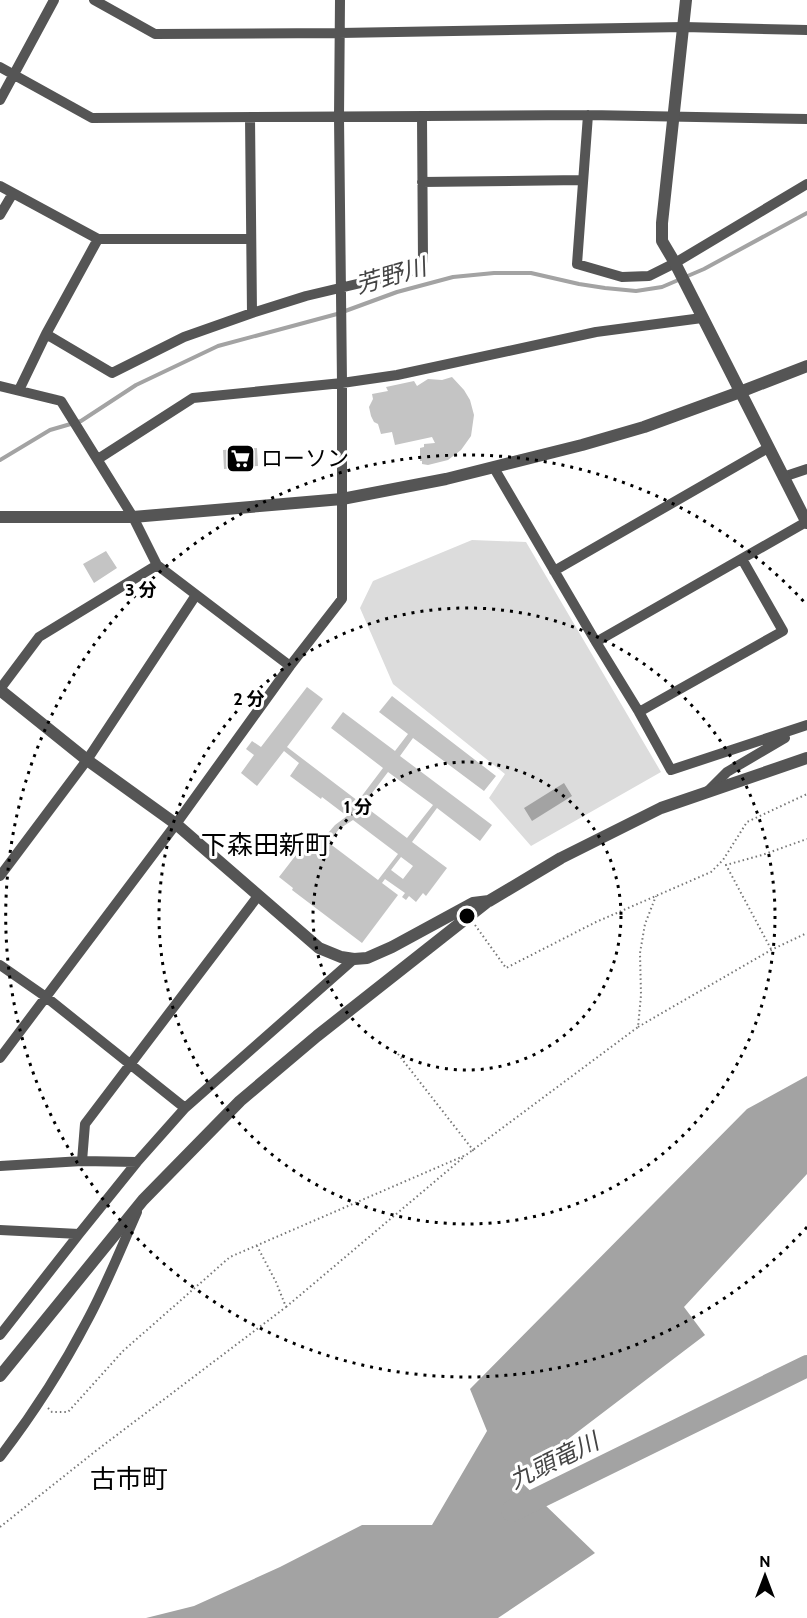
<svg xmlns="http://www.w3.org/2000/svg" width="807" height="1618" font-family="Cabin,'Noto Sans JP',sans-serif">
<style>
.green{fill:#dcdcdc}
.water{fill:#a3a3a3}
.lines{fill:none;stroke-linecap:round;stroke-linejoin:round}
.stream{stroke:#a3a3a3;stroke-width:4}
.river{stroke:#a3a3a3;stroke-width:22}
.building{fill:#c4c4c4;fill-rule:evenodd}
.path{stroke:#777;stroke-width:2;stroke-dasharray:1.5 3;stroke-linecap:butt}
.minor{stroke:#555;stroke-width:10}
.tertiary{stroke:#555;stroke-width:12}
.ring{fill:none;stroke:#000;stroke-width:3;stroke-dasharray:3 6}
.labels{text-anchor:middle;stroke-width:6;stroke-linejoin:round;paint-order:stroke}
.poi-label{font-size:22px;fill:#000;stroke:#fff;text-anchor:start}
.water-label{font-size:24px;font-style:italic;fill:#444;stroke:#fff}
.quarter-label{font-size:26px;fill:#000;stroke:#fff}
.centre{fill:#000;stroke:#fff;stroke-width:3}
.ring-label{font-size:18px;text-anchor:middle;font-weight:bold;fill:#000;stroke:#fff;stroke-width:6;stroke-linejoin:round;paint-order:stroke}
</style>
<rect width="100%" height="100%" fill="#fff"/>
<path class="green" d="M472,540L526,542L661,772L531,846L489,798L505,774L393,684L360,608L373,581Z"/>
<path class="water" d="M564,783L572,796L532,821L524,808Z
M807,1076V1174L684,1307L705,1335L517,1478L595,1553L498,1618H146L194,1606L280,1567L362,1525H432L487,1431L470,1389L747,1109Z"/>
<g class="lines">
<path class="stream" d="M0,460L50,430L81,421L136,385L218,346L337,314L397,292L453,277L494,273H531L579,284L605,288L636,291L662,287L704,269L807,213"/>
<path class="river" d="M512,1511L807,1366"/>
</g>
<path class="building" d="M452,377L464,390L470,400L474,415L471,436L461,450L448,460L428,465L422,464V461H420V448L424,447V444L435,443L432,437L395,445L392,432L381,434L378,424L374,422L371,416L369,407L373,399L372,394L388,391L386,387L414,381L417,386L428,379L442,380Z
M257,448L258,466L224,469L223,450Z
M106,551L117,568L94,583L83,564Z
M307,687L323,699L287,747L358,801L383,768L331,728L343,712L395,751L408,734L379,712L392,696L496,776L484,791L413,738L400,756L492,825L480,841L437,808L412,842L447,868L426,896L423,893L416,902L409,896L406,900L402,897L405,893L385,879L382,883L398,895L362,943L292,890L293,888L279,877L313,833L322,840L335,825L347,816L322,797L321,799L290,776L299,763L284,751L257,786L241,773L254,755L246,749L252,741L261,747ZM388,772L433,805L407,838L363,805ZM353,820L398,854L378,880L329,843L339,829ZM401,857L413,866L403,879L391,870Z"/>
<g class="lines">
<path class="path" d="M475,925L506,968L596,922L711,872L723,860L747,822L807,794
M771,949L726,865L762,855L807,839
M638,1027L771,950L807,933
M398,1054L473,1150L472,1151
M286,1307L465,1156
M48,1408L52,1412H68L123,1351L230,1257L466,1155L638,1027L641,995L640,953L645,924L656,896
M0,1527L97,1450L286,1307L276,1282L257,1246"/>
<path class="minor" d="M94,0L155,34L340,33L684,27L807,30
M0,67L92,118L588,115L807,119
M0,100L54,0
M588,115L577,264L622,277L649,276L675,263L807,184
M250,117L252,313
M422,182L582,180
M0,186L98,239H250
M0,215L13,193
M46,334L112,373L184,337L252,313L306,296L416,270L423,261L422,117
M0,386L61,401L133,517L157,565L290,666
M19,390L46,334L98,239
M98,459L193,398L342,383L397,375L596,332L702,318
M494,468L596,642L639,712L783,631L742,559
M783,477L807,469
M554,571L768,448
M596,642L806,522
M0,689L39,637L157,565
M639,712L671,770L807,725
M707,792L727,772L785,738
M0,876L87,760L196,595
M0,965L46,997L185,1108
M0,1058L176,824L290,666L342,599V383L339,117L340,0
M82,1161L85,1124L258,896
M0,1166L82,1161L137,1162
M0,1230L79,1234
M0,1335L79,1234L137,1162L185,1108L354,959
M0,1457C33,1414 62,1369 87,1321C106,1286 121,1248 137,1212"/>
<path class="tertiary" d="M686,0L662,223V241L675,263L807,523
M0,517H133L342,499L446,479L582,445L644,427L740,392L807,366
M0,690L87,760L176,824L319,948L341,957L354,959L367,958L392,947L473,903L489,901L561,858L661,808L807,758
M0,1376L143,1200L240,1101L317,1036L487,902"/>
</g>
<g class="ring">
<circle cx="467" cy="916" r="154"/>
<circle cx="467" cy="916" r="308"/>
<path d="M807 1227A461 461 0 1 1 807 605"/>
</g>
<defs>
<symbol id="supermarket-square" viewBox="-11 -11 22 22"><rect x="-9" y="-9" width="18" height="18" rx="4" fill="#000" stroke="#fff"/><path d="M-6-5.5h2.5l.6 2H6L4.5 2H-2.5L-4.4-4H-6ZM-1.5 3.2a1.3 1.3 0 1 0 .1 0ZM3 3.2a1.3 1.3 0 1 0 .1 0Z" fill="#fff"/></symbol>
</defs>
<g fill-rule="evenodd">
<use href="#supermarket-square" x="224" y="442" width="33" height="33"/>
</g>
<g class="labels">
<g class="poi-label">
<text x="261" y="466">ローソン</text>
</g>
<g class="water-label">
<text transform="translate(391 276) rotate(-16)" y="8">芳野川</text>
<text transform="translate(554 1461) rotate(-26)" y="8">九頭竜川</text>
</g>
<g class="quarter-label">
<text x="266" y="854">下森田新町</text>
<text x="129" y="1488">古市町</text>
</g>
</g>
<circle cx="467" cy="916" r="9" class="centre"/>
<g class="ring-label">
<text x="141" y="596">3 分</text>
<text x="249" y="705">2 分</text>
<text x="358" y="813">1 分</text>
</g>
<g transform="translate(765 1576)" stroke="#ffffff" stroke-width="4.5" paint-order="stroke">
<path d="M0-4.5L10 22L0 15L-10 22Z" fill="#000000"/>
<text y="-9" font-size="16" font-weight="bold" text-anchor="middle" fill="#000000">N</text>
</g>
</svg>
